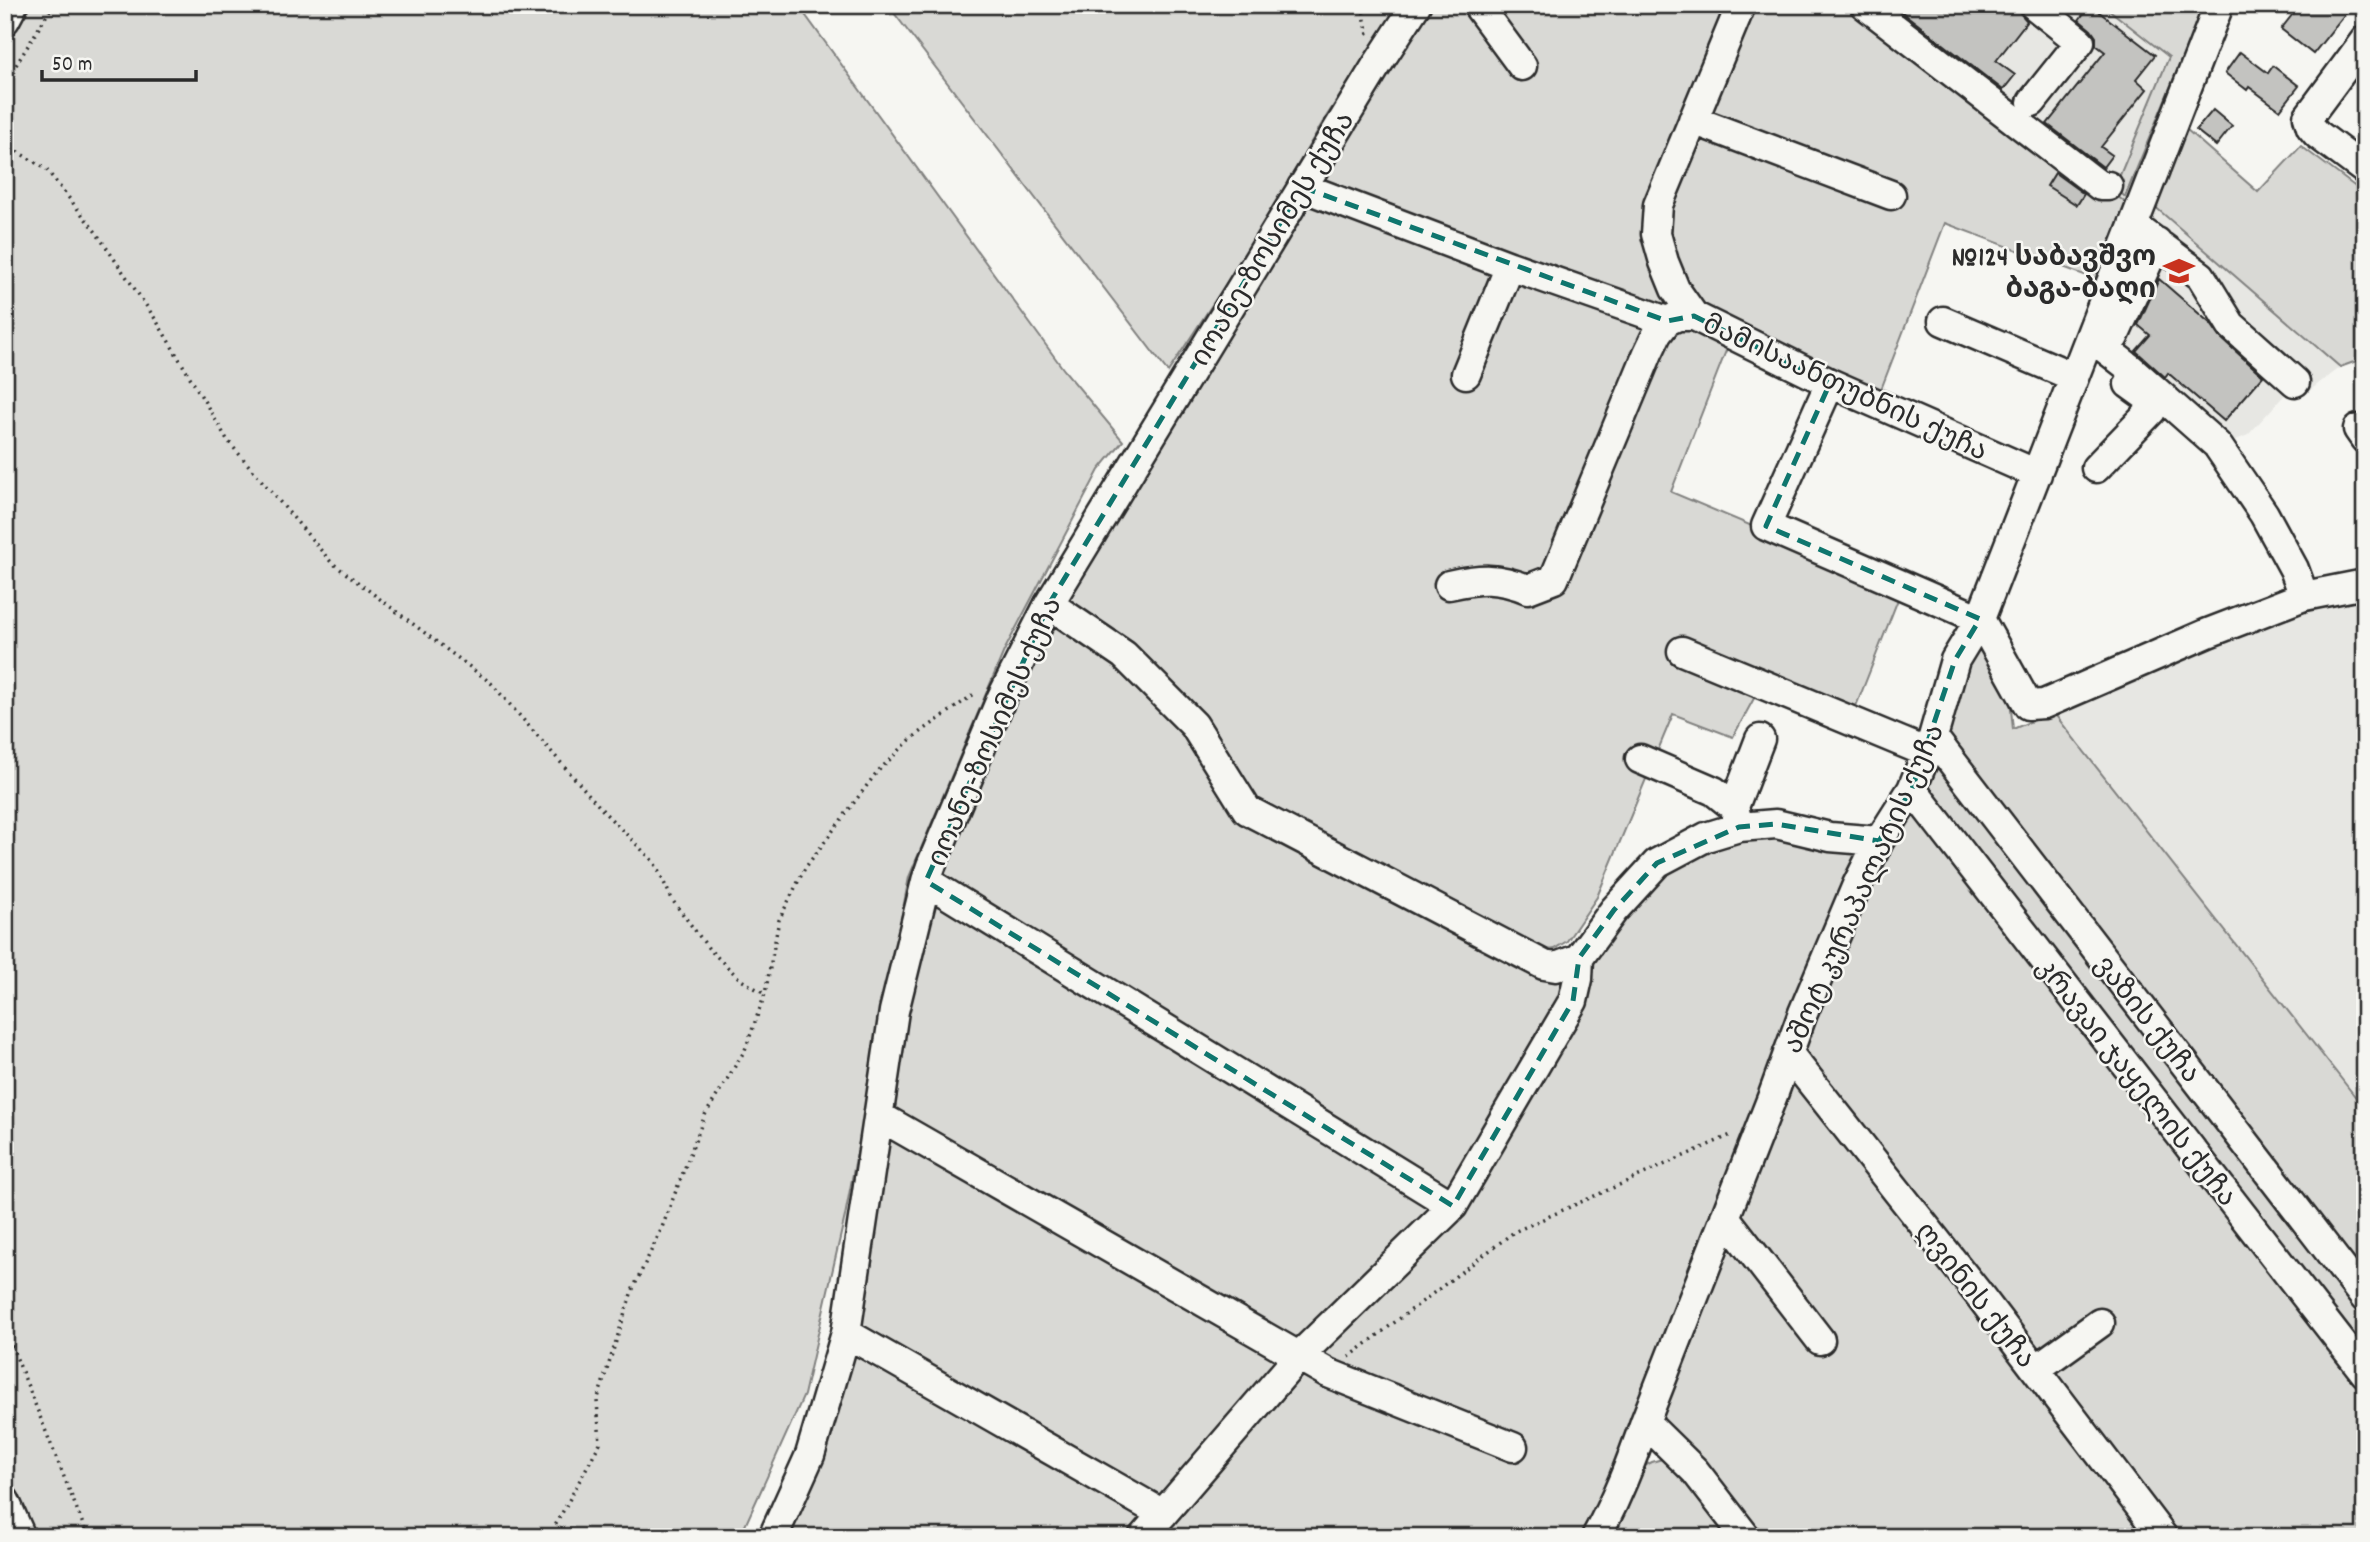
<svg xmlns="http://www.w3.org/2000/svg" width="2370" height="1542" font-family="Dekko,'Noto Sans Georgian',sans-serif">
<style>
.built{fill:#e7e7e3}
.green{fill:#d9d9d5;stroke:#828280;stroke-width:2}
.building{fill:#c3c3c0;stroke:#2b2b2b;stroke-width:2}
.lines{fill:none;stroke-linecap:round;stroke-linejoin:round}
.minor-casing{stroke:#2b2b2b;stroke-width:33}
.path{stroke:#2b2b2b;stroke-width:3.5;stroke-dasharray:2 5;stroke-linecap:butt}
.minor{stroke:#f6f6f2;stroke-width:28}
.marked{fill:none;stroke:#0f766e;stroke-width:5;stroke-dasharray:14 9;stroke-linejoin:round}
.labels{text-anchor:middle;stroke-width:5;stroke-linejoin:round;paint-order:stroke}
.street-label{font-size:28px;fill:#2b2b2b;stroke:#f6f6f2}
.poi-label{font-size:28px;font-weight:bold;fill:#2b2b2b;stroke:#f6f6f2;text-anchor:end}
</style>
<rect width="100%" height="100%" fill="#f6f6f2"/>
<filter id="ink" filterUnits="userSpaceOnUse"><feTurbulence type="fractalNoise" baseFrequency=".0143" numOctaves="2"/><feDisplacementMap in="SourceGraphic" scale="14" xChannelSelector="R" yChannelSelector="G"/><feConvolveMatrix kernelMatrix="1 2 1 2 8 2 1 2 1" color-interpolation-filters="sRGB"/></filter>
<g filter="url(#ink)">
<path class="built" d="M1873,5H2207L2126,203Z
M2153,205L2340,367L2300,398L2290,389L2248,435L2226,444L2105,336Z
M2365,593V1109L2053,712L2297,609Z"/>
<path class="green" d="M5,5H798L1064,370L1123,441L1099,470L1004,651L909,877L845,1216L804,1395L740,1537H22L5,1490Z
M888,5H1399L1324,120L1246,253L1168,372Z
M1428,5H1873L2126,203L2095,279L1945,223L1880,392L1736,325L1671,492L1902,589L1853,714L1765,678L1733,737L1673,714L1597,897L1567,941L1554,949L1535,952L1259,806L1072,606L1066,590Z
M2103,5H2204L2125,197L2115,187L2169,57Z
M2178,122L2258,192L2301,146L2365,194V358L2340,367L2153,205Z
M1049,604L1124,655L1247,810L1556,967L1657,863L1739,827L1879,841L1629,1474L1652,1462L1672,1456L1746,1537H773L810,1455L926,881Z
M1980,637L2008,679L2013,729L2053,712L2365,1109V1287L1938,725Z
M1933,737L2365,1298V1373L1912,789Z
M1920,805L2365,1379V1537H2168L1799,1062L1867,898L1888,856Z
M1796,1073L2156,1537H1753L1658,1429Z"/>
<path class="building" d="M1893,5H2013L2027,21L1996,61L2015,75L2003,90Z
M2090,5L2155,55L2136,79L2147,89L2101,147L2112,155L2103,167L2047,124L2105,52L2096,45V37L2091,30L2079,20Z
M2300,5H2352L2313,54L2281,29Z
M2240,52L2268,73L2273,66L2299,86L2280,110L2249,87L2247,90L2225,73Z
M2213,110L2232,126L2216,146L2196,130Z
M2055,173L2084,194L2077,205L2047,186Z
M2159,279L2211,324L2220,337L2263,376L2224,421L2168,373L2165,377L2136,351L2150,335L2138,325Z"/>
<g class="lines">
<defs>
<path id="minor" d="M1477,5L1522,66
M1741,5L1658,205L1656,234L1664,262L1675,289L1694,316L1830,383L2037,474
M1865,5L2100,186H2108
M5,20L13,5
M2365,40L2308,117L2311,127L2317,134L2365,170
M2032,102L2080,42L2034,5
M1693,120L1891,195
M1302,187L1510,266L1667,321L1678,316H1694
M2133,225L2201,276L2231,325L2295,382
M1943,321L2074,377
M2090,337L2130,368L2217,445L2264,514L2294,569L2304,596
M2114,337L2157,242
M1466,374L1510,266
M1830,383L1766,526L1980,619
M2358,429L2365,439
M2096,468L2151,411L2147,397L2129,384
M1449,585C1481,578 1497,577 1528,589L1554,579L1648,353L1657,334L1667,321
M1049,604L1124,655L1194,725L1247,810L1544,965L1556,967L1579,958L1614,910L1657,863L1706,837L1739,827L1776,824L1830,837L1879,841
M1980,619L2028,705L2044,704L2208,633L2304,596L2365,584
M1682,651L1926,752
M1933,737L2365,1298
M1640,759L1714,791L1734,807L1739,827
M1912,789L2365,1373
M1734,807L1760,739
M926,881L1453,1206
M1788,1053L1977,1292L2163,1537
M879,1116L1328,1373L1513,1447
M1725,1217L1820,1340
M846,1333L1163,1514
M2036,1369L2100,1323
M1645,1422L1695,1471L1746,1537
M5,1501L21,1537
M773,1537L810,1455L846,1333L894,1011L926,881L931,866L1002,697L1049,604L1375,68L1416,5
M1143,1537L1299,1356L1453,1206L1573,1001L1578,979L1579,958
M1596,1537C1617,1499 1631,1462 1645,1422L1773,1095L1803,1013L1857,885L1879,841L1912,789L1933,737L1955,660L1980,619L2219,5"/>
</defs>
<use href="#minor" class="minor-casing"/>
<path class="path" d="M1362,5L1368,35
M5,83L53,5
M5,144L46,169L95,231L156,320L228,441L331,562L491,683L606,814L654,862L673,901L709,949L741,980L765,994
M9,1339L88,1537
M1349,1357L1514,1232L1733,1134
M549,1537L600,1443L597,1401L632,1291L661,1230L705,1115L745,1050L765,994L779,920L805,868L877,772L911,739L977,692"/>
<use href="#minor" class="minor"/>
</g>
</g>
<path class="marked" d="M1302,187L1667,321L1694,316L1830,383L1766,526L1980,619L1955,660L1912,789L1879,841L1776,824L1739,827L1657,863L1614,910L1579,958L1573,1001L1453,1206L926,881L1049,604Z"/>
<defs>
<symbol id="school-bare" viewBox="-9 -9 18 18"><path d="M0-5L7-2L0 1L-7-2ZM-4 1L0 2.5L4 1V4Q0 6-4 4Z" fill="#c8321e" stroke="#f6f6f2" stroke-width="2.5" paint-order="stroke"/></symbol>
</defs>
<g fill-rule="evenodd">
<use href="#school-bare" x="2157" y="249" width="44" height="44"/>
</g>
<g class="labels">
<g class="street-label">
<text transform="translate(1271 238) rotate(-59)" y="10">იოანე-ზოსიმეს ქუჩა</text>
<text transform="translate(1846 386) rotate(25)" y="10">მამისაანთუბნის ქუჩა</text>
<text transform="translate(993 731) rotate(-66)" y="10">იოანე-ზოსიმეს ქუჩა</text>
<text transform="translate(1862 888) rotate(-66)" y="10">აშოტ კურაპალატის ქუჩა</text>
<text transform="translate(2149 1018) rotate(52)" y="10">ვაზის ქუჩა</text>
<text transform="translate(2138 1081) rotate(52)" y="10">კრავაი ჯაყელის ქუჩა</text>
<text transform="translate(1977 1294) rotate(52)" y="10">ღვინის ქუჩა</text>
</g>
<g class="poi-label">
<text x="2156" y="265">№124 საბავშვო<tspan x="2156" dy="32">ბაგა-ბაღი</tspan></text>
</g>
</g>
<rect width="2370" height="1542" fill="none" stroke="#f6f6f2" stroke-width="28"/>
<rect x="14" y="14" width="2342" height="1514" fill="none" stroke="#2b2b2b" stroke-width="2.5" filter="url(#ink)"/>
<path d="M42 70v10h154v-10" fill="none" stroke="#2b2b2b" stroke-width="3.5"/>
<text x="52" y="70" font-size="21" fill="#2b2b2b" stroke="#f6f6f2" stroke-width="5" paint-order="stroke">50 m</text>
</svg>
